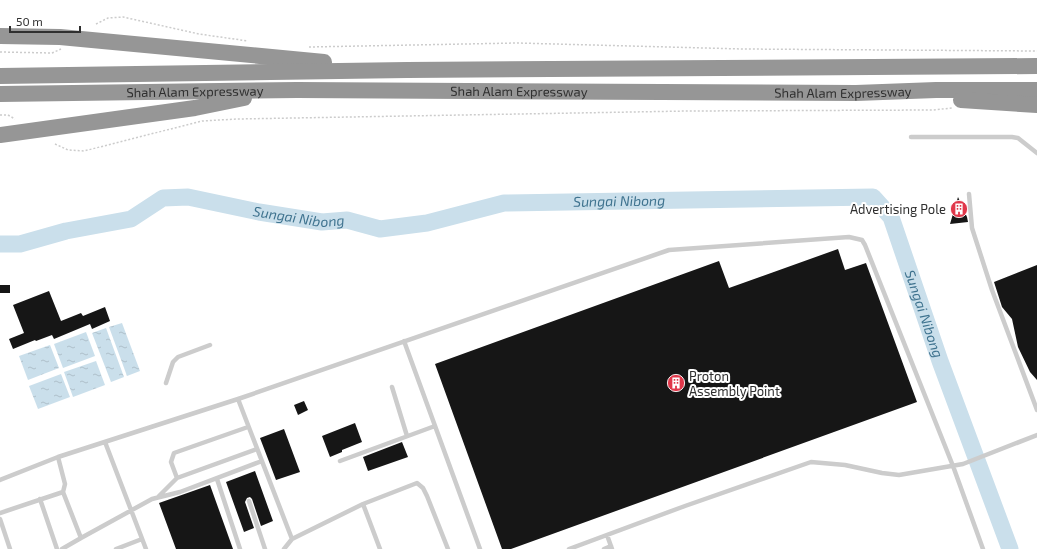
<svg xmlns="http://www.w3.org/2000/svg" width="1037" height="549" font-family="'Exo 2',sans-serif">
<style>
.water{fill:url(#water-ripples)}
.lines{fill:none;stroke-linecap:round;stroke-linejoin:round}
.river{stroke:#cadfeb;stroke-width:17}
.building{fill:#161616}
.path{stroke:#ccc;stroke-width:1.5;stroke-dasharray:2 2;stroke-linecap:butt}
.lane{stroke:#ccc;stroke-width:4.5}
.highway{stroke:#969696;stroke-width:16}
.labels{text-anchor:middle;stroke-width:4;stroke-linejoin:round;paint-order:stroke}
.street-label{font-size:13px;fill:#2f2f2f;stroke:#fff}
.poi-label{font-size:13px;fill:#2f2f2f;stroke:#fff;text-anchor:end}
.water-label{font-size:14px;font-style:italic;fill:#3f738f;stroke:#fff}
</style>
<defs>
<pattern id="water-ripples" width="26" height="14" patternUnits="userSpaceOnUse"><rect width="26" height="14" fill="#cadfeb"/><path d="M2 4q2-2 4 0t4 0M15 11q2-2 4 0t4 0" fill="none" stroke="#aec0ca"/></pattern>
</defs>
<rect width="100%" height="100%" fill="#fff"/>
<path class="water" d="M122,323L140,371L127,376L109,327Z
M106,328L124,377L111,382L92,333Z
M86,332L95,356L63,368L54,344Z
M50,345L59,368L28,380L19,356Z
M96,361L105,385L73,397L64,372Z
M61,374L70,397L38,409L29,386Z"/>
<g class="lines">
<path class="river" id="s1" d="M0,244H20L66,231L131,219L163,198L188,197L259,212L322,222L347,220L380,229L427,223L504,203L873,197L891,217L940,361L1010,549"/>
</g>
<path class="building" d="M958,197L967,217L968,222L950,224Z
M838,249L845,270L866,263L917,402L511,549H502L435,364L719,261L729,288Z
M1037,265V380L1030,372L1018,347L1012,319L1002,307L994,282Z
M0,285H10V293H0Z
M49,291L61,321L81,313L83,316L105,307L110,321L92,329L90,324L54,339L52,335L36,341L35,340L13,349L9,339L24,333L13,305Z
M304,401L308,410L298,415L294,405Z
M355,423L362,442L342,450V452L330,457L322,436Z
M284,429L300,472L276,480L260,438Z
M402,442L408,457L368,471L363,457Z
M255,471L273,521L261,526L252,499L250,497L247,498L245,502L254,528L244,532L226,482Z
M210,485L233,549H176L159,503Z"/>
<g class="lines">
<path class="path" d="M96,24L108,18L123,17L199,34L248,41
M309,47L517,43L743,49L1037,51
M0,52L52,53L61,49
M0,115H8L15,119
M55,144L68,150L84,151L202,121L237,119L688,111L933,110L952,108"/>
<path class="lane" d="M911,137H1012L1018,138L1037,153
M969,194L972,228L992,290L1037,410
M404,341L480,549
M166,383L173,362L178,357L210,345
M392,387L407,436
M238,399L292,539L284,549
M105,442L146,549
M340,461L435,426
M177,478L171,462L174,453L248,427
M217,479L240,549
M0,480L58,457L238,399L669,250L849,237L862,240L865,245L953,466L983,549
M159,496L177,478L257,449
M40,499L57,549
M249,501L265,549
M363,504L380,549
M0,513L63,492L65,484L58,457
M0,519L10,549
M607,535L612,549
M81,538L152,499L180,492L262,461
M292,539L363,504L417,483L423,488L427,496L448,549
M62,549L81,538L63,492
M116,549L142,539
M569,549L685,506L811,462L845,465L882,473L899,475L963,464L1037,435
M604,549L611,546"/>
<g class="highway">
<path d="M0,36L60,37L324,62"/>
<path d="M0,76L407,70L1037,66"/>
<path id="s2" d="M0,94L297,90L856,93L936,90H1037"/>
<path d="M961,100L1037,105"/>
<path d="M0,135L195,108L244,98"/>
</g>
</g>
<defs>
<symbol id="building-disc" viewBox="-11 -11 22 22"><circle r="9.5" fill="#e0374a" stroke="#fff"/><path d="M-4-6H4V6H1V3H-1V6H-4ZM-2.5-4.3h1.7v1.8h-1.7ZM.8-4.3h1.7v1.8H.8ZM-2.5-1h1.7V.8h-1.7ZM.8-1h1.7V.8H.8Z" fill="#fff"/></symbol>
</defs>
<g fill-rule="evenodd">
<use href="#building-disc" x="949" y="199" width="20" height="20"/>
<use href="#building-disc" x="666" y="373" width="20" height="20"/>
</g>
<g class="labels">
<g class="street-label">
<text dy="5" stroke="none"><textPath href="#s2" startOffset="519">Shah Alam Expressway</textPath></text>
<text dy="5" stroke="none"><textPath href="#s2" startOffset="195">Shah Alam Expressway</textPath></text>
<text dy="5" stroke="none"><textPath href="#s2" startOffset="843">Shah Alam Expressway</textPath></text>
</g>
<g class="poi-label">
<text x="946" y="214">Advertising Pole</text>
<text x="689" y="381" text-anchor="start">Proton<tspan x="689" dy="15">Assembly Point</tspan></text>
</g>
<g class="water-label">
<text dy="5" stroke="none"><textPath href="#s1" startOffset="635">Sungai Nibong</textPath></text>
<text dy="5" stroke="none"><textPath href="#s1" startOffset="310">Sungai Nibong</textPath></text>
<text dy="5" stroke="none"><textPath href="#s1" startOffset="1018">Sungai Nibong</textPath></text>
</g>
</g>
<path d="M10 26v6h70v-6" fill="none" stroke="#2f2f2f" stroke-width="2"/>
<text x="16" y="26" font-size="12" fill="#2f2f2f" stroke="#ffffff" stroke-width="3" paint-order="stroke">50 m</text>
</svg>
